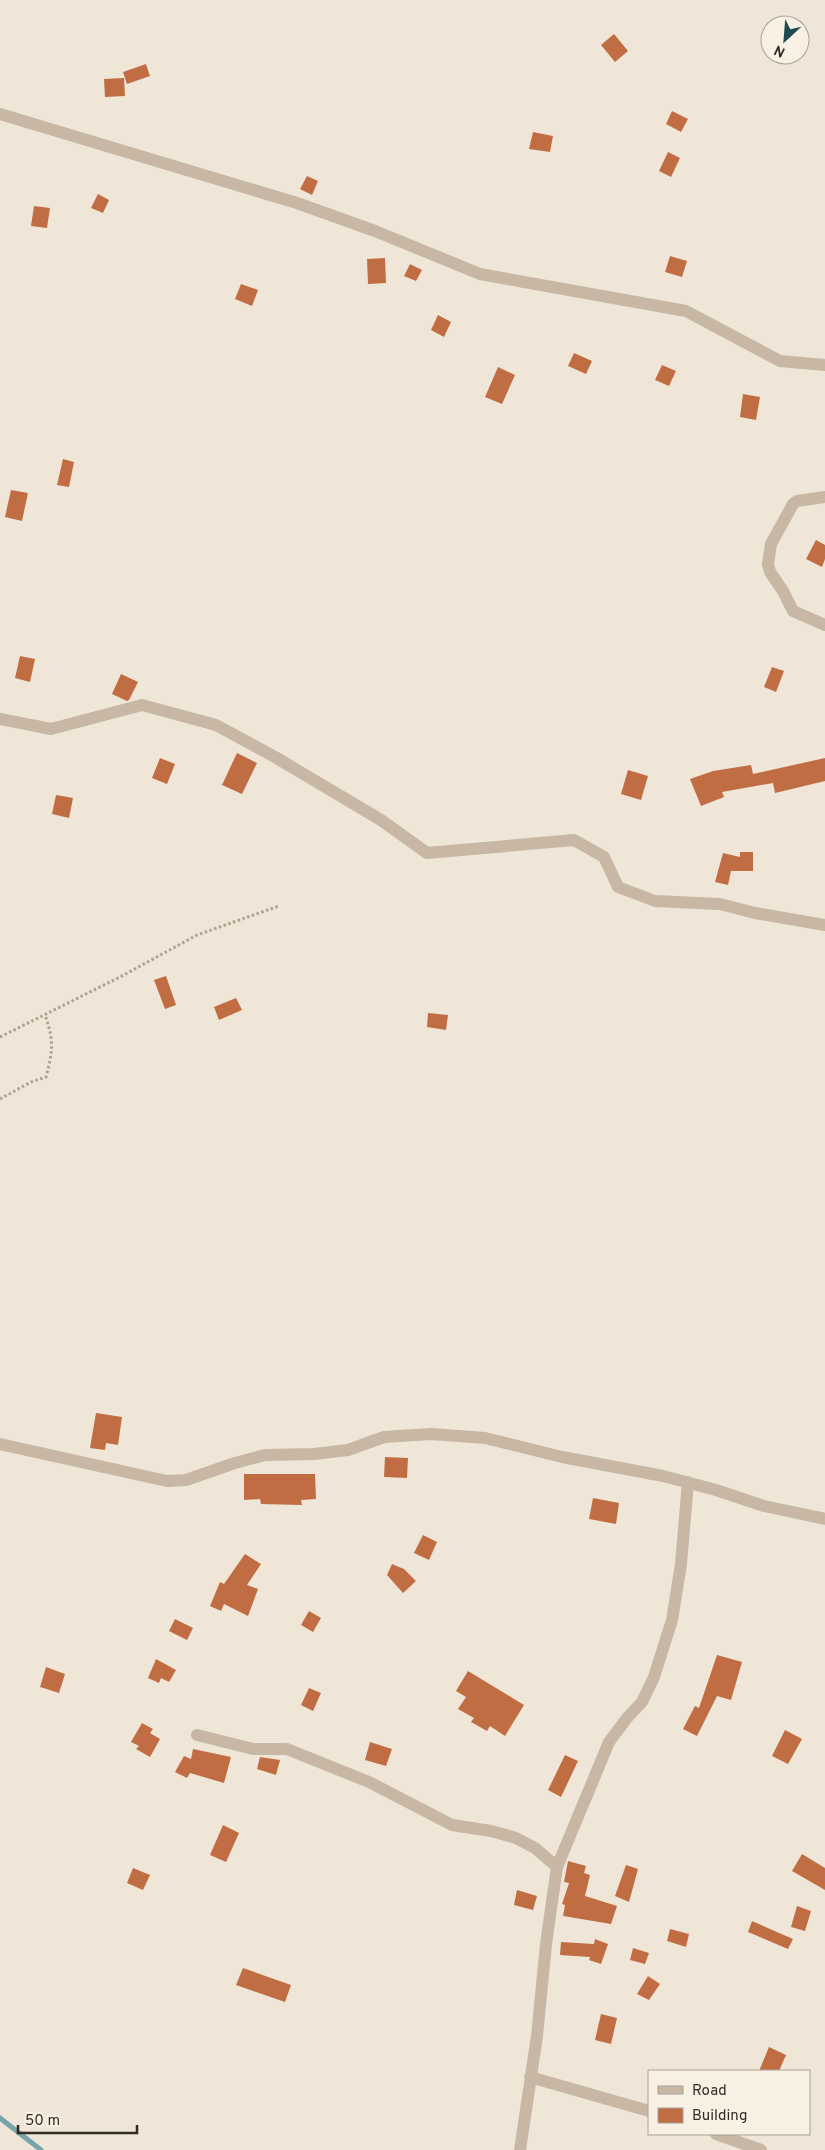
<svg xmlns="http://www.w3.org/2000/svg" width="825" height="2150" font-family="Overpass,sans-serif">
<style>
.lines{fill:none;stroke-linecap:round;stroke-linejoin:round}
.stream{stroke:#78a5ab;stroke-width:5}
.building{fill:#c16d44}
.path{stroke:#b2a18f;stroke-width:3;stroke-dasharray:2.5 2.5;stroke-linecap:butt}
.street{stroke:#c7b7a4;stroke-width:12}
</style>
<rect width="100%" height="100%" fill="#efe6d7"/>
<g class="lines">
<path class="stream" d="M0,2118L41,2150"/>
</g>
<path class="building" d="M614,34L628,51L615,62L601,45Z
M146,64L150,76L127,84L123,72Z
M124,78L125,96L105,97L104,79Z
M672,111L688,119L681,132L666,124Z
M533,132L553,136L550,152L529,149Z
M668,152L680,158L671,177L659,171Z
M307,176L318,181L312,195L300,189Z
M98,194L109,200L103,213L91,208Z
M34,206L50,208L47,228L31,226Z
M670,256L687,261L682,277L665,272Z
M385,258L386,283L368,284L367,259Z
M410,264L422,270L416,281L404,276Z
M241,284L258,290L252,306L235,299Z
M438,315L451,322L444,337L431,330Z
M574,353L592,361L586,374L568,366Z
M662,365L676,371L669,386L655,380Z
M498,367L515,375L502,404L485,397Z
M743,394L760,397L756,420L740,417Z
M63,459L74,462L69,487L57,485Z
M11,490L28,493L22,521L5,517Z
M816,540L825,545V559L822,567L806,559Z
M20,656L35,659L30,682L15,678Z
M772,667L784,671L776,692L764,687Z
M121,674L138,682L129,700L127,701L112,694Z
M237,753L257,763L242,794L222,785Z
M160,758L175,764L167,784L152,778Z
M825,758V781L775,793L773,783L722,792L724,797L701,806L690,779L713,771L751,765L753,774Z
M628,770L648,776L641,800L621,794Z
M56,795L73,798L69,818L52,814Z
M740,852H753V871H731L728,885L715,882L723,853L740,857Z
M166,976L176,1005L165,1009L154,980Z
M236,998L242,1010L219,1020L214,1007Z
M428,1013L448,1015L446,1030L427,1027Z
M96,1413L122,1417L118,1445L106,1443L105,1450L90,1448Z
M385,1457L408,1458L407,1478L384,1477Z
M244,1474H315L316,1499L301,1500L302,1505L261,1504L260,1499L244,1500Z
M593,1498L619,1503L616,1524L589,1519Z
M423,1535L437,1542L429,1560L414,1553Z
M245,1554L261,1564L247,1585L258,1589L248,1616L224,1604L221,1611L210,1606L220,1582L224,1584Z
M392,1564L404,1569L416,1581L403,1593L387,1575Z
M309,1611L321,1618L313,1632L301,1625Z
M175,1619L193,1628L187,1640L169,1631Z
M717,1655L742,1662L731,1700L717,1696L697,1736L683,1729L695,1706L699,1708Z
M156,1659L176,1670L169,1682L161,1678L159,1683L148,1678Z
M46,1667L65,1674L59,1693L40,1687Z
M468,1671L524,1705L505,1736L490,1726L487,1731L471,1722L474,1718L458,1709L466,1697L456,1691Z
M309,1688L321,1693L313,1711L301,1705Z
M142,1723L153,1729L150,1733L160,1739L150,1757L136,1749L139,1746L131,1742Z
M785,1730L802,1739L788,1764L772,1756Z
M370,1742L392,1749L386,1766L365,1760Z
M193,1749L231,1757L224,1783L190,1773L187,1778L175,1772L184,1756L191,1759Z
M565,1755L578,1761L561,1797L548,1790Z
M260,1757L280,1760L276,1775L257,1769Z
M223,1825L239,1833L226,1862L210,1855Z
M802,1854L825,1868V1890L792,1871Z
M568,1861L586,1866L584,1873L590,1875L585,1896L617,1906L611,1924L563,1916L565,1905L562,1904L569,1883L564,1882Z
M626,1865L638,1869L629,1902L615,1896Z
M133,1868L150,1875L143,1890L127,1883Z
M517,1890L537,1896L533,1910L514,1905Z
M797,1906L811,1911L805,1931L791,1927Z
M752,1921L793,1939L788,1949L748,1932Z
M670,1929L689,1934L686,1947L667,1941Z
M595,1939L608,1944L601,1964L589,1960L590,1957L560,1955L561,1942L594,1944Z
M633,1948L649,1953L645,1964L630,1960Z
M243,1968L291,1985L285,2002L236,1985Z
M648,1976L660,1984L649,2000L637,1994Z
M601,2014L617,2018L611,2044L595,2040Z
M769,2047L786,2055L779,2071H759Z"/>
<g class="lines">
<path class="path" d="M0,1037L120,977L197,935L279,906
M0,1099L31,1082L46,1077C53,1051 54,1040 45,1015"/>
<path class="street" d="M0,114L297,203L375,231L480,274L686,311L780,361L825,365
M825,497L797,501L793,504L771,544L768,564L770,572L783,591L793,611L825,625
M0,719L51,729L142,705L216,725L275,757L381,820L427,853L574,840L604,857L618,887L655,901L720,904L755,913L825,925
M0,1444L167,1481L186,1480L235,1463L265,1455L314,1454L348,1450L384,1437L431,1434L485,1438L562,1457L663,1476L716,1490L764,1506L825,1519
M197,1735L253,1749H287L369,1782L452,1825L491,1831L516,1838L535,1848L557,1867
M530,2077L649,2111
M716,2134L761,2150
M520,2150L537,2036L546,1944L557,1867L609,1742L627,1718L642,1702L654,1677L672,1620L681,1564L688,1482"/>
</g>
<rect x="648" y="2070" width="162" height="65" fill="#f8f0e3" stroke="#a9a197"/>
<rect x="658" y="2086" width="25" height="8" fill="#c7b7a4" stroke="#a9a197"/>
<text x="692" y="2095" font-size="15" fill="#322b25">Road</text>
<rect x="658" y="2108" width="25" height="15" fill="#c16d44" stroke="#a9a197"/>
<text x="692" y="2120" font-size="15" fill="#322b25">Building</text>
<g transform="translate(785 40) rotate(206)"><circle r="24" fill="#f8f0e3" stroke="#a9a197"/>
<path d="M0-4L9 19L0 12L-9 19Z" fill="#1d4a52"/>
<text y="-8" font-size="14" font-weight="bold" text-anchor="middle" fill="#322b25">N</text>
</g>
<path d="M18 2125v8h119v-8" fill="none" stroke="#322b25" stroke-width="2.5"/>
<text x="25" y="2125" font-size="15" fill="#322b25" stroke="#f8f0e3" stroke-width="4" paint-order="stroke">50 m</text>
</svg>
